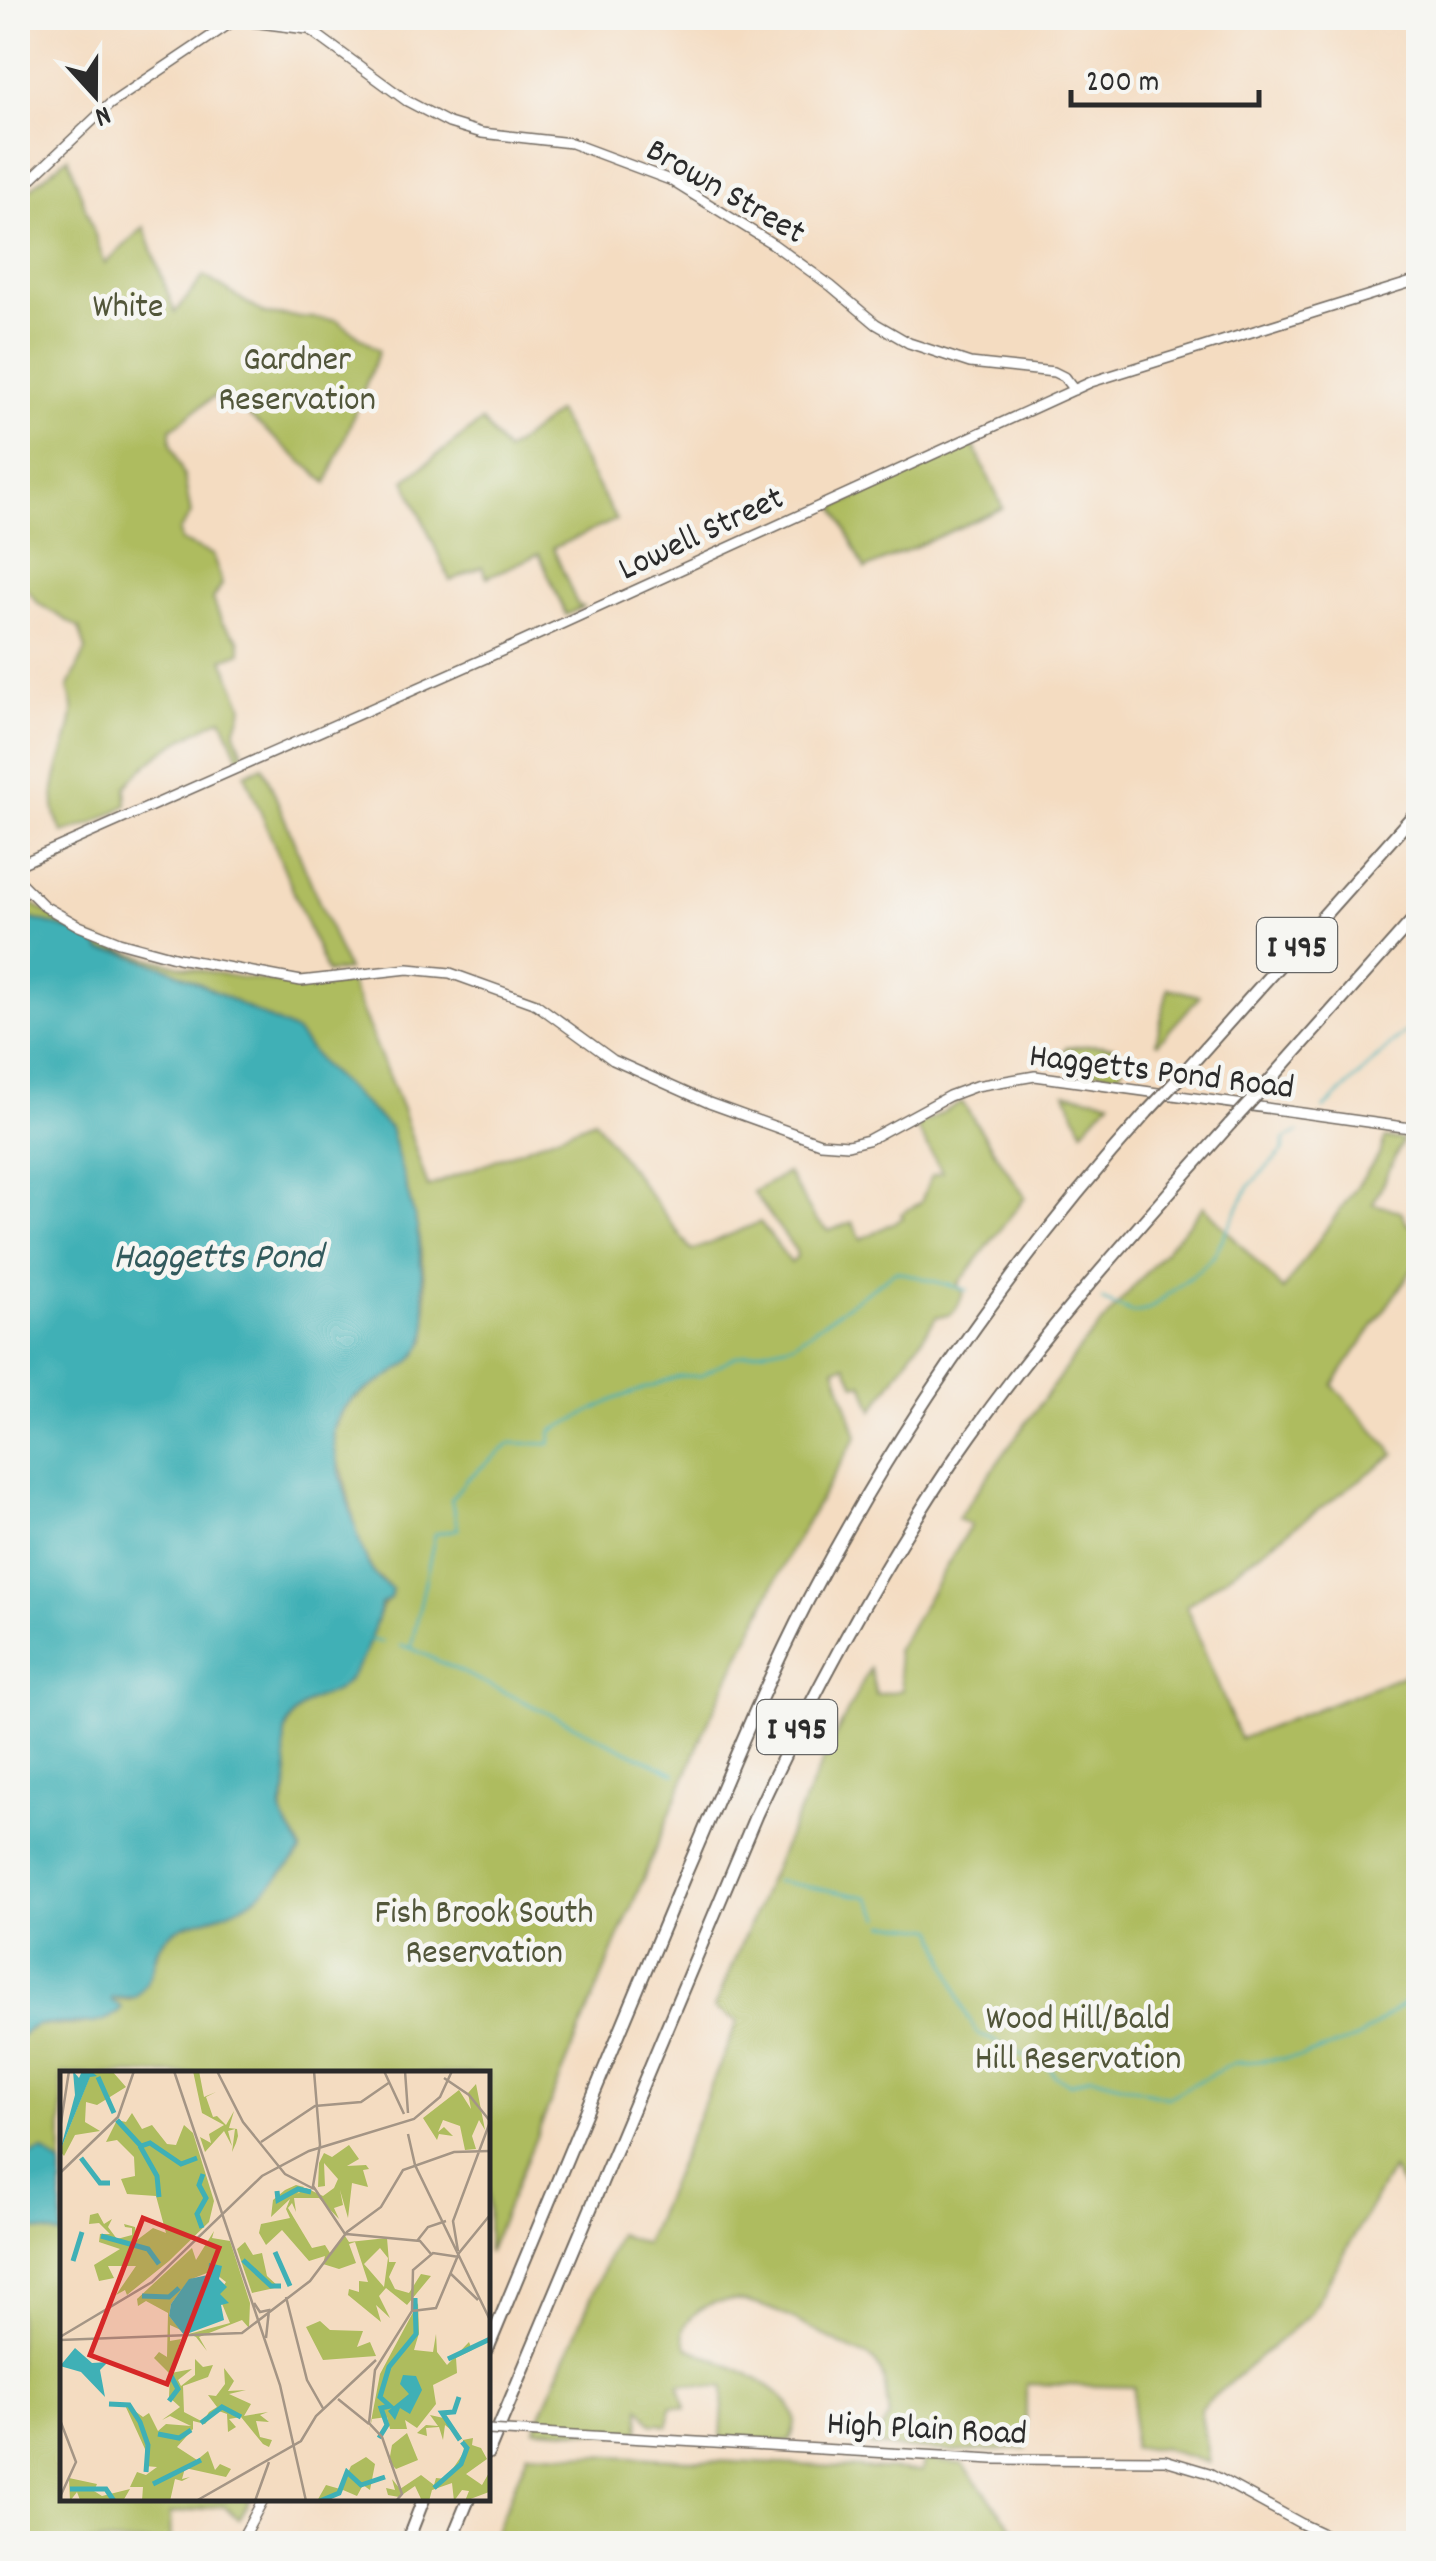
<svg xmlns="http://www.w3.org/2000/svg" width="1436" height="2561" font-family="Dekko,sans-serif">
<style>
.green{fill:#aebc5e;stroke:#6c7444;stroke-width:2.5}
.water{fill:#3fb0b6;stroke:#356e70;stroke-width:2.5}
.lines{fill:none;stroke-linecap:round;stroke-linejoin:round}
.stream{stroke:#3fb0b6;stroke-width:2.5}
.secondary-casing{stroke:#716960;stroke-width:12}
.highway-casing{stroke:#716960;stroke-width:15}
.secondary{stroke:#fff;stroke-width:9}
.highway{stroke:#fff;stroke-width:11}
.secondary-bridge-casing{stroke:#716960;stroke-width:12;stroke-linecap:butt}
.highway-bridge-casing{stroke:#716960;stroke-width:15;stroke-linecap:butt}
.secondary-bridge{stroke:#fff;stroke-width:9}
.highway-bridge{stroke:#fff;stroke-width:11}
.labels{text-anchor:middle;stroke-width:9;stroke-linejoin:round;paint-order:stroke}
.shield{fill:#f6f6f2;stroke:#686867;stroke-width:2.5}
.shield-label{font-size:32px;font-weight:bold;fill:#2b2b2b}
.street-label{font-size:35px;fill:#2b2b2b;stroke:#f6f6f2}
.park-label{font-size:35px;fill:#52563a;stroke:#f6f6f2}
.water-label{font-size:38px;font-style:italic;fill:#325a5c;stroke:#f6f6f2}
.inset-river{fill:none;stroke:#3fb0b6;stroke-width:5}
.inset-road{fill:none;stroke:#a49585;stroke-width:2.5}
.view{fill:#d62828;fill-opacity:0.15;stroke:#d62828;stroke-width:5}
.inset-edge{fill:none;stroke:#2b2b2b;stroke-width:5}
</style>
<rect width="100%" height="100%" fill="#f6f6f2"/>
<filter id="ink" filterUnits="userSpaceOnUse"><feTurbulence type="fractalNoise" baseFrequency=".01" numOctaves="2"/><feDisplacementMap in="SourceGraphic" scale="20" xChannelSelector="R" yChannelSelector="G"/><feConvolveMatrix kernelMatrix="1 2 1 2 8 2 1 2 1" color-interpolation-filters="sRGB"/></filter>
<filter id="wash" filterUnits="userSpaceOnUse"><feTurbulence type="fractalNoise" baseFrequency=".0048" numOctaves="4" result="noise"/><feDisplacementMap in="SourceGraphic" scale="40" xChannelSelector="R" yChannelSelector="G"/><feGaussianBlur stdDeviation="2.25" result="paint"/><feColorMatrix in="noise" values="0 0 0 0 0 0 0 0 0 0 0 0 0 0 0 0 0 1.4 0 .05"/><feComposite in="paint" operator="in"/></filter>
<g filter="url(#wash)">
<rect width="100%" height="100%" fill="#f4dcc1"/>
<path class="green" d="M68,157L105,264L144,227L175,313L204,276L265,314L337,320L379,351L327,483L222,393C202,402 190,417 171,428V443L184,476L191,514L179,531L181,541L213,555L222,584L213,599L222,623L239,639L241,652L223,659L243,706L235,732L245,758L240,760L222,718C185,737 151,754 126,787L127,805L94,823L63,833C38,790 70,753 73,712C74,705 70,696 68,688L86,650L79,628L39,604L18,578V199Z
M557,412L616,520L553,548L577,604L583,607L566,615L539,554L487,577L482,567L450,581L405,480L482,421L506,452Z
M973,444L1003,508L865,569L835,507Z
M263,766L347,970L327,973L245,774Z
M18,894C39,908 61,924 84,935C151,965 278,991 350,982L402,1109L428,1187L594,1120L692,1251L760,1222L791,1263L797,1258L796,1251L753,1192L787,1173L816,1220L829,1231L852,1222L861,1239L903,1218L901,1214L921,1202L931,1176L942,1172L914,1123L920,1125L962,1102L1025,1197L958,1285L963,1293C958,1308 954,1318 937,1316L873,1410L863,1383L855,1385L846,1365L835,1368L857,1436L791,1549L708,1722L488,2253V2074H62V2498L250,2499L238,2519L224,2505L170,2514L171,2543H18V2038L36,2025H80L117,2014L120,2005L112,2001V1998L130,2000C138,1992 146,1986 150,1976C157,1959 155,1946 170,1934C185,1922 204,1920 221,1914C257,1902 278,1880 301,1851C299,1837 288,1831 284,1818C280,1805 287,1799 287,1787C288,1751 272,1728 308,1702C327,1689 344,1691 357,1666C366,1651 379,1603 390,1598L391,1589L373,1572L360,1547L343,1473L336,1458L333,1432L341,1412L350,1402L410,1361L427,1339L426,1290L417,1227L390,1128L324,1067L297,1033L170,969L120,952L102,951C86,930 43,922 18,916Z
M1168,988L1200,996L1158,1043L1156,1042Z
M1093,1045L1114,1047L1123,1063L1120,1075L1068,1068L1063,1064L1061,1055L1066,1048Z
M1066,1093L1110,1100L1083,1130Z
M1385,1138L1403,1140L1373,1204L1401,1211L1407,1224L1418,1228V1261L1333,1385L1395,1454L1186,1606L1240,1739L1418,1669V2211L1392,2169L1310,2314L1200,2408L1209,2463L1161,2448H1132L1134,2387L1026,2384V2449L954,2452L871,2446L889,2417C886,2399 887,2371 872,2359C866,2354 857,2353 851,2350C810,2331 730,2270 690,2319C682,2328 682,2336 687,2347C715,2361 788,2383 795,2418C796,2425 792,2434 790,2442L721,2438L724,2387L679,2384L686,2408L671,2406L668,2426L652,2423L640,2407L639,2434L535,2429L618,2234L645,2244L738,2021L714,2009C762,1893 811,1779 870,1668L876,1695L902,1690L896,1651L971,1525L957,1519L1081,1347L1204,1206L1283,1290L1380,1154Z
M528,2452L922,2471L924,2460L963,2464L1025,2543H491Z"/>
<path class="water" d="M18,916C42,921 87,931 102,951L120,952L170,969L297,1033L324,1067L390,1128L417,1227L427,1325C427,1381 343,1380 334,1428C330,1448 349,1503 355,1525C362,1549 367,1576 392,1589L390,1598L381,1604C373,1632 364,1667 341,1687C331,1696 318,1695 307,1703C270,1730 290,1753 287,1788C286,1796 281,1802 282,1811C284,1828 299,1836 301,1852C278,1879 259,1901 224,1913C204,1920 183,1922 167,1936C155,1947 156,1957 152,1971C149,1981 142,1989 136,1997L112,1998V2001L122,2007C103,2033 64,2020 38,2025C30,2027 24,2033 18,2038Z
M43,2151L62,2166V2236L25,2228L18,2230V2155L24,2158Z"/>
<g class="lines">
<path class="stream" d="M1324,1109L1401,1035L1418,1025
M1102,1300L1133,1313L1148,1310L1199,1270L1213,1257L1250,1185L1283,1151L1285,1139L1299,1132
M370,1640L383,1642
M401,1646L411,1648L435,1534L458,1529L451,1499L466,1480L511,1443L550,1444L552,1431L615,1399L679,1376H700L734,1357L794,1343L896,1271L967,1290
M411,1648L676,1774
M775,1881L868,1897L881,1917
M885,1924L935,1929L964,2010L977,2033L1049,2067L1055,2076L1070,2084L1091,2076L1167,2097L1234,2063L1301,2057L1358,2038L1418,1993"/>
</g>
</g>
<g filter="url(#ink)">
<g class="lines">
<defs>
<path id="secondary" d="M294,18L407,101L449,123L482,133L571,143L670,180L773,244L831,286L876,324L909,343L970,363L1054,372L1064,377L1074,390
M235,20L307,29
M18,191L110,104L238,18
M18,865L522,642L1091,382L1418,280
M18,880L44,906L79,926L119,942L178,958L301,981L408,969L450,973L536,1004L613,1060L709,1103L820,1143L848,1145L868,1140L949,1096L976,1086L1035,1076L1418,1129
M523,2432L993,2459L1165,2460L1209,2473L1302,2524L1345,2544
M239,2544L264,2498"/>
<path id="highway" d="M1177,1080L1418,810
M1265,1086L1418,914
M488,2348C553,2190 618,2032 685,1875C725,1783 762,1689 808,1600C900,1424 1015,1260 1147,1112
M488,2453L756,1815C814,1691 879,1571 955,1458C1037,1338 1134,1232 1230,1124
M406,2544L424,2498
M450,2544L469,2498"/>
</defs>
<use href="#secondary" class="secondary-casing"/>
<use href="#highway" class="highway-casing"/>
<use href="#secondary" class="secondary"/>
<use href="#highway" class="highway"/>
<defs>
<path id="secondary-bridge" d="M488,2430L523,2432"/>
<path id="highway-bridge" d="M1147,1112L1177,1080
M1230,1124L1265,1086"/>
</defs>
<use href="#secondary-bridge" class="secondary-bridge-casing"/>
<use href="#highway-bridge" class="highway-bridge-casing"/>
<use href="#secondary-bridge" class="secondary-bridge"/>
<use href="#highway-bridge" class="highway-bridge"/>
</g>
</g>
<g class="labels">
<g class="shield">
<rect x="1257" y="918" width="80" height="54" rx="8"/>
<rect x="757" y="1700" width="80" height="54" rx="8"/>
</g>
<g class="shield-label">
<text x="1297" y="956">I 495</text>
<text x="797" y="1738">I 495</text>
</g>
<g class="street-label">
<text transform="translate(727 189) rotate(30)" y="12">Brown Street</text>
<text transform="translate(700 531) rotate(-25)" y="12">Lowell Street</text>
<text transform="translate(1162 1069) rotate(7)" y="12">Haggetts Pond Road</text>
<text transform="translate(927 2426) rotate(3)" y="12">High Plain Road</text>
</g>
<g class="park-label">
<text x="128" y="316">White</text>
<text x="297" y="369">Gardner<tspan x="297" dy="40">Reservation</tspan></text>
<text x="484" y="1922">Fish Brook South<tspan x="484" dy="40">Reservation</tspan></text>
<text x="1078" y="2028">Wood Hill/Bald<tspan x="1078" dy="40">Hill Reservation</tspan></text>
</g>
<g class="water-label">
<text x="218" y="1267">Haggetts Pond</text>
</g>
</g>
<g transform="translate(60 2071)">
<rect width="430" height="430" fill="#f4dcc1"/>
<path d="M32,0H52L66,16L37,34L26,31L25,51L40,60L15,64L4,85L0,80ZM133,0H139L144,26L156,21L146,26L153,46L157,45L166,54L174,40L169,57L177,58L178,65L176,72L172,81L175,58L168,60L172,75L164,60L145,81L140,66L151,72L149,63L164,54L142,42ZM416,13L425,59L419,49L412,65L416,78L405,79L400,55L383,49L378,61L384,56L393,65L379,63L377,69L363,47L399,19L411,38L408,22ZM72,42L82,58L92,54L107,73L116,74L124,54L133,62L154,130L149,151L109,190L67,224L65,219L56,224L76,195H48L54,207L39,210L34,194L60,178L39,171L40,163H50L39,152L29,153L30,144L38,142L44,153L52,148L48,156L57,168L72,164V157L65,156L64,153L75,156L77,169L93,157L106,162L96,125L67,123L61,108L75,105L74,86L57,69L46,71L57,49L66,51ZM289,74L299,88L287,95L306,94L309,98L303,99L308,116L292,112L288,147L280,119L283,134L274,137L279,148L259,127H234L236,141L232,132L228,137L252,177L265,174L270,182L285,165L289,171L327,167L329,191H336L329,206L335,218L349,222L361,203L371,205L347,234L326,217L319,225L330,247L316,234L321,251L288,224L289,218L299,221V210L308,211L295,171L289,173L296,192L279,198L263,193L265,185L249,190L222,159L206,174L199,162L201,153L230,147L226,138L230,128L211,146L213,129L225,119L236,114L244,116L237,123L246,117L263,125L274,117L278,108L264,92L265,115L258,116L259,92L264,82L272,86ZM320,177L328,187L324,216L304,193ZM154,160L152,167L170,170L190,232L189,257L182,249L139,266L147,280L136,266L110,254V270L121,268L111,302L132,298L118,309L121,315L135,304V288L143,296L153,294L148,306L123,315L124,341L143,351L149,341L157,336L148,324L156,325L165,313L164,297L174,310L168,320L186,319L169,323L191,333L184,345L208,341L200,344L209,351L196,350L200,366L212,369L209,376L203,373L181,346L169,348L176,356L168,361L167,343L156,339L145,353L133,350V358L117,376L137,389L148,380L155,399L160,393L171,398L166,406L125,397L122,408L130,406L122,410L115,408L110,430H82L83,416H70L77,401L86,404L97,396L85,395V378L64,332L83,346L89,342L98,360L106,353L131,355L110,345L102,349L120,336L109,326L110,303L94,287L99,281L107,286L108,242L86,230L78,235L77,228L132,177L136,189ZM152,200L166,211L158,223L170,252L125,264L109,245L111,233L129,209ZM185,171L193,184L202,182L207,205L219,216L192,222L177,178ZM358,232L359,262L354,279L373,281L376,263L377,281L387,294L409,271L412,279L396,287L397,302L373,314L376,333L357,357L345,349L347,358H330L327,346L312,348L309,361L320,303ZM260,250L270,259L303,260L297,276L310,271L316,285L263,289L246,256ZM370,344L388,348L403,369L413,367L412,374L421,377L427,388L406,403L422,414L430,400L429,421L405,430L409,420L402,419L394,430L392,412L372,419L369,430H362L355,415L339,426L328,424L326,417L335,419L332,408L340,418L361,404L374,414L376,407L386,408L404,381L403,369L385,354L383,369L379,356L366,357L367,365L357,362L366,354L378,355ZM347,362L358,389L336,398L329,391L332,374ZM306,386L315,393L310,419L303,414L297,425L283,419L257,430L266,414L280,418L291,395ZM9,407L37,413L34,420L42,425L70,418L63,430L20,429L17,421L10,430Z" fill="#aebc5e" fill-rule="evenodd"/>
<path d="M13,0L19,7L22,0H31L37,5L30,6L0,80L15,24ZM149,192L162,195L159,208L167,216L160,223L169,232L161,234L164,249L124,264L109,245L111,233L129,208L148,204ZM15,277L32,292L48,291L40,299L45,326L21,301L0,295ZM343,304L356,305L362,319L350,343L340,337L335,349L328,340L349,323L340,313Z" fill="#3fb0b6"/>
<path class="inset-river" d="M38,6L54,42M57,49L81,75L90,72L121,93L137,87M80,75L97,105L99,126M21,87L40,112H50M217,120L218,129L238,118L251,121M142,157L137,143L146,127L139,114L143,103M41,165L88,178L99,193M215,181L230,215M183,189L211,215H221M13,190L22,161M82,225L109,226L119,217M388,288L430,268M399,326L394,341L382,342L400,369M109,330L118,318L110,303M49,333L69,334L80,351L88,374L86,401M141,352L162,336L181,346M98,363L119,367L131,359M319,367L327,354L321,337L330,335L320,326L329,296L356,263L355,227M93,413L141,389M374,417L401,393L407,377L402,371M10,418H46L54,430M260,430L279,422L287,401L301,414L325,406"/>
<path class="inset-road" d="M114,0L220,314L246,430M157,0L183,51L225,103L254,118M254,0L260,74L253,115L285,163M324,0L344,43M345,0L348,42M384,7L409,24L430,50M0,58L9,0M348,63L355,94L430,249M201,71L255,35L301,31L330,11M0,102L58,46L74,0M286,163L360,170L371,183M357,170L368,156L386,150M398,180L393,150L430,51M391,203L418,229M226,226L247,309L264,339M194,232L200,241L209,239L206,267M352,240L376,237L399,182L430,144M0,266L92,211L202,105L249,80L354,48L380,26L392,0M0,269L182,262L250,210L287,161L321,136L343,99L394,81L430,80M278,328L309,353M0,349L16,391L0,426M136,430L241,370L256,345L316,289M195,430L209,391M336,430L342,423L322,366L309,352L315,299L352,240L353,199L373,182L399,186"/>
<path class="view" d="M83,147L159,177L107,313L30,284Z"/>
<rect width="430" height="430" class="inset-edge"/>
</g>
<rect width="1436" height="2561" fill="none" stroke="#f6f6f2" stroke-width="60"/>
<g transform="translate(95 95) rotate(159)" stroke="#f6f6f2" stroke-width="8" paint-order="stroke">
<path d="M0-8L18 38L0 25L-18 38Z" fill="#2b2b2b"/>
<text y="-15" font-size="28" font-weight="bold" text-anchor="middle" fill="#2b2b2b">N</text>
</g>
<path d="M1071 90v15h188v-15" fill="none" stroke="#2b2b2b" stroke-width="5"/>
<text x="1086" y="90" font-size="30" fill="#2b2b2b" stroke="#f6f6f2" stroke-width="8" paint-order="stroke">200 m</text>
</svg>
